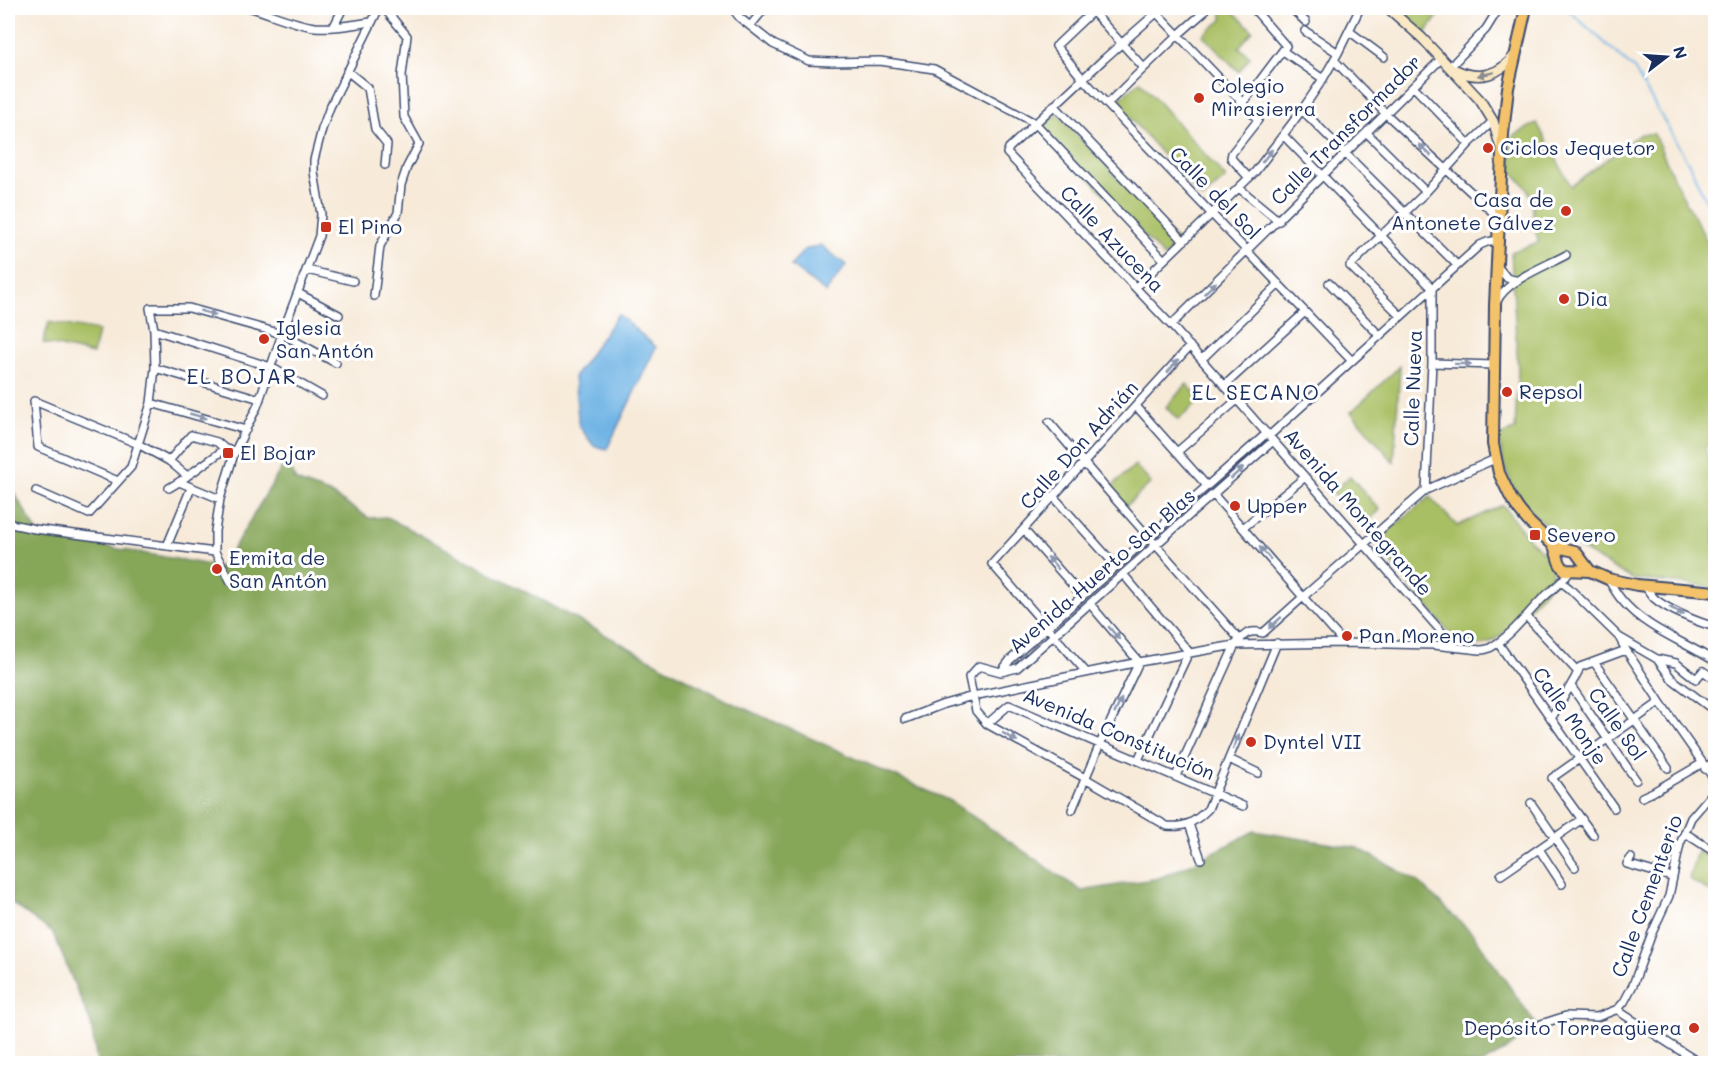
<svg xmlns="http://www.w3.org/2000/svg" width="1723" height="1071" font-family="Mali,sans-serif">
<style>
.green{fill:#a9bf63;stroke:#627760;stroke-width:1.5}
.forest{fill:#86a659;stroke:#506a5c;stroke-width:1.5}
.water{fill:#6fb4e5;stroke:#4572a2;stroke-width:1.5}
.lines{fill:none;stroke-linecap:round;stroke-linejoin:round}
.stream{stroke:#6fb4e5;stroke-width:2}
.minor-casing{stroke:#3c4b70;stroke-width:10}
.secondary-casing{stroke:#3c4b70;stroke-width:12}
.primary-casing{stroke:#3c4b70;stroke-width:14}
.minor{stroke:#fff;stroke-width:7}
.secondary{stroke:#fae7c3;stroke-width:9}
.primary{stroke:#f3c26a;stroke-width:10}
.oneway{fill:#8a8b90}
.oneway2{fill:#8d97ae}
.poi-dot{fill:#c8321e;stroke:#fff;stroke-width:2}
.labels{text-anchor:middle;stroke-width:6;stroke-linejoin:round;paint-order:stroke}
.poi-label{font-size:20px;fill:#1b2f5e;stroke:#fff;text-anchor:start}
.street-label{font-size:20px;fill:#1b2f5e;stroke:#fff}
.neighbourhood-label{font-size:21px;letter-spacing:1.5px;fill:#1b2f5e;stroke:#fff}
</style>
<rect width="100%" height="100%" fill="#fff"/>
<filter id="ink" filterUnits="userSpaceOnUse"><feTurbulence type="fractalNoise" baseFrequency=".0167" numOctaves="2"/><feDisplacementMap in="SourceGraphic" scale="12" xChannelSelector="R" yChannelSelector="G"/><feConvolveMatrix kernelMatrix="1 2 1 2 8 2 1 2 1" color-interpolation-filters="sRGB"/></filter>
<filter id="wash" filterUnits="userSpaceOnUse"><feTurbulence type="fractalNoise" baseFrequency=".008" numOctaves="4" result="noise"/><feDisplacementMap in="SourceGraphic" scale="24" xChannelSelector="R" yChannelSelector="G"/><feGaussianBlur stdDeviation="1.35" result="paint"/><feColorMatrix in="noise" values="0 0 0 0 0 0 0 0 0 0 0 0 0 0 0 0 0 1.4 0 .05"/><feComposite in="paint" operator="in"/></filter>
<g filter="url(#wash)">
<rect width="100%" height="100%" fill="#f7ead9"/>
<path class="green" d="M1228,8H1230L1253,31L1239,47L1250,57L1239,72L1203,35L1222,20V12Z
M1388,8H1444L1422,38Z
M1140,81L1226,178L1202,199L1116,102Z
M1057,114L1179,243L1164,257L1042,128Z
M1537,123L1571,186L1640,134H1654L1675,181L1715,256V437L1705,448L1715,482V587L1632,579L1581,549L1537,518L1517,495L1504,466L1498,436L1515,430L1518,370L1511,252L1539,242L1534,227L1532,201L1527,188L1510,169L1513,136Z
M49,322L98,331L93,354L43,343Z
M1400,366L1394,462L1351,412Z
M1187,384L1201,400L1178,420L1166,407Z
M1135,465L1151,483L1126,506L1111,487Z
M1350,476L1380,510L1363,526L1332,493Z
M1430,497L1457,526L1503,505L1530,541L1552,559V582C1537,598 1499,647 1477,646C1469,645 1462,641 1454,638L1374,542Z
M1697,851L1715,862V895L1689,879Z"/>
<path class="forest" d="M287,459L296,481L329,493L369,518L387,517L726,700L950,801L1082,891L1159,878L1195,862L1254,831L1358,848L1417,881L1473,934L1538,1027L1506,1050L1481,1064L97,1063L91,1024L53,933L8,900V710L11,683L8,667V476L13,491L41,538L102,546L222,567Z"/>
<path class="water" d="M821,245L846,265L826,293L791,266L804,250Z
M618,314L656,347L607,449L594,446L579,426L574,377Z"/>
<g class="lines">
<path class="stream" d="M1566,8L1634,69L1689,164L1716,222"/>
</g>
</g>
<g filter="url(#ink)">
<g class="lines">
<defs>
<path id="minor" d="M251,8C272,14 293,24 315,27C334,29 354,24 372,22
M732,8L740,18L773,44L809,61L832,62L880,61L934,69L1035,123L1164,260
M1096,8L1056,46L1083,79L1352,361
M1152,8L1178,35L1204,12L1202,8
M1162,8L1104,59L1009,148L1007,153L1171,325L1454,646
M1291,8L1306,22
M1092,11L1144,68
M334,26L343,8
M750,26L765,8
M1305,31L1338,53
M1349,31L1384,57
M1283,51L1323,79
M1334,60L1386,114L1499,218
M1450,67L1486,29L1499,8
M347,71L368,88L375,129L387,144L385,165
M1414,87L1469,144
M1107,104L1178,35L1243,103
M1054,105L1184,241
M1302,110L1457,265
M1367,133L1426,192
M1283,135L1432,288V363L1426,490
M1249,178L1231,158L1232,153L1258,120L1243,103L1286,46L1253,8
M1239,188L1279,221
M1497,266L1507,278L1518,281
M307,270L353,281
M1329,283L1380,336
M1136,287L1255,172L1302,110L1323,79L1338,53L1360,8
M298,293L339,315
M374,296L380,246L398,213L401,185L407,167L419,144L404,117L402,75L407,36L384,8
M1497,301C1507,280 1546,266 1566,255
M1401,316L1350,266L1426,192L1469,144L1493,121
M1171,325L1442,58
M154,330L271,367L322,396
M1202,359L1279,284
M1432,363L1494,365
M155,368L260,399
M1225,385L1305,312
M151,403L246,430
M1136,406L1207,486
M1049,422L1108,491L1240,640
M1269,436L1480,245L1487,242L1498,240
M1273,441L1017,668L1001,672L979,666L969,677L976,711L987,724L1085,778L1167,826C1185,828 1195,822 1208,809L1277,643
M1177,452L1237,400
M169,461L191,435L217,442L225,449L235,451
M118,481L38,447L34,401L138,444L169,461L187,476
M179,482L220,499
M169,488L179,482L225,449
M36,491L89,514L131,467L151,403L155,368L154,330L150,308H189L282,334L336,363
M1213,494L1303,597L1426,490L1495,459
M1053,496L1116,566
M8,521L11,524L35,529L215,552
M1243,528L1305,477
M1024,530L1082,596
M167,546L191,488
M1123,574L1189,652L1138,760
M1608,579C1612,586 1616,593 1621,599C1645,629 1684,641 1716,662
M231,582L215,552V531L220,499L235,451L257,407L282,334L319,236L321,214L314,172V160L322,129L330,107L379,8
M1561,582L1569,588L1619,637L1626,650L1660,702L1716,782
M1645,586C1648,590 1650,594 1654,598C1666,609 1699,623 1716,627
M1526,616L1578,672
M1619,637L1657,659L1676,663L1696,679L1703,671L1716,680
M1498,643L1614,808
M1657,659L1672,679L1716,712
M1594,662L1668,768
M1001,672L1010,660L1267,433
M1086,672L992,564L1190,346
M1571,686L1636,780
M905,719L944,704L973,696L1139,662L1235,645L1344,643L1433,645L1480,650C1485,650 1489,649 1493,646C1512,635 1526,615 1541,600C1551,590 1564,582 1571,570
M1551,719L1575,678L1580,667L1626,650
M987,724L1009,705L1243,806
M1229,759L1258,773
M1705,769L1716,759
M1176,776L1235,645C1245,634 1248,629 1263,633L1303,597L1344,643
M1642,797L1653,792L1701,764
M1531,803L1575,867
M1072,810L1100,744L1139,662L1090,604
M1189,824L1201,859
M1685,833L1716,853
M1593,835L1552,778L1660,702
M1539,849L1562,884
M1631,858L1627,864L1671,877
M1501,875L1582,819
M1618,1009L1623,1014L1701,1064
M1541,1024L1566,1016L1597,1017L1618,1009L1624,1002L1633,985L1652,933L1669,896L1680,844L1691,818L1716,789"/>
<path id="secondary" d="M1388,8L1422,38L1480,100L1493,121L1500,145
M1456,70C1479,81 1500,75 1515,55"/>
<path id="primary" d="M1526,8L1508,88L1503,134L1495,305L1493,444L1499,473L1511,498L1519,510L1528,521L1552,544L1561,548L1575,551L1590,571
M1553,544C1558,553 1557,564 1565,570L1590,571L1608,579L1637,585L1716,592"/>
</defs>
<use href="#minor" class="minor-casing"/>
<use href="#secondary" class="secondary-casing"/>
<use href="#primary" class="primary-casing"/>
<use href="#minor" class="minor"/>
<use href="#secondary" class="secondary"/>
<use href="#primary" class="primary"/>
</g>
<defs><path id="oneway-solid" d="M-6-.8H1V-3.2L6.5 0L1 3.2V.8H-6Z" transform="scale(1.5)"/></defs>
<use class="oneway" href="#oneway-solid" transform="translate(1486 74) rotate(168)"/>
<g class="oneway2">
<use href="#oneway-solid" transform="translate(1425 150) rotate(-137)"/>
<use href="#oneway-solid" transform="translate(1267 156) rotate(-52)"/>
<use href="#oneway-solid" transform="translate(1210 288) rotate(-44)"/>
<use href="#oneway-solid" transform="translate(208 313) rotate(16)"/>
<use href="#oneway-solid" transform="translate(1463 364) rotate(1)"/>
<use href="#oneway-solid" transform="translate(1173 366) rotate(-49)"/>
<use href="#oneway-solid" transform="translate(198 416) rotate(16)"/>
<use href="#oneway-solid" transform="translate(1237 473) rotate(-42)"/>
<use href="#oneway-solid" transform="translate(1265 553) rotate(-131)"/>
<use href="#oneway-solid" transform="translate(1053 563) rotate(-131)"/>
<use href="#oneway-solid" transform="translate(1677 611) rotate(27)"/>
<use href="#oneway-solid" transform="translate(1275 623) rotate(138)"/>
<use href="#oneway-solid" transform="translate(1114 633) rotate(50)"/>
<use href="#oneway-solid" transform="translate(1118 706) rotate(-65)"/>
<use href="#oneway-solid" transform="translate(1010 737) rotate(29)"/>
<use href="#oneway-solid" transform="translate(1236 742) rotate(-68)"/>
</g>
</g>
<g class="poi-dot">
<circle cx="1199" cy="98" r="6"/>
<circle cx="1488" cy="148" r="6"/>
<circle cx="1566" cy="211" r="6"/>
<rect x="320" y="221" width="12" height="12" rx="3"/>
<circle cx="1564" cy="299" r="6"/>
<circle cx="264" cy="339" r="6"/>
<circle cx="1507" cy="392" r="6"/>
<rect x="222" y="447" width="12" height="12" rx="3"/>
<circle cx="1235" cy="506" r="6"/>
<rect x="1529" y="529" width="12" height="12" rx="3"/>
<circle cx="217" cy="569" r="6"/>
<circle cx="1347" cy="636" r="6"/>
<circle cx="1251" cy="742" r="6"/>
<circle cx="1694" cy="1028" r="6"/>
</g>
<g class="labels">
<g class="poi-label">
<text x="1211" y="93">Colegio<tspan x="1211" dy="23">Mirasierra</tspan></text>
<text x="1500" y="155">Ciclos Jequetor</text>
<text x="1554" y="207" text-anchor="end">Casa de<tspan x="1554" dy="23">Antonete Gálvez</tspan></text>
<text x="338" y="234">El Pino</text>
<text x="1576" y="306">Dia</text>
<text x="276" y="335">Iglesia<tspan x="276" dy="23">San Antón</tspan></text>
<text x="1519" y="399">Repsol</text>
<text x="240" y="460">El Bojar</text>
<text x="1247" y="513">Upper</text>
<text x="1547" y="542">Severo</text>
<text x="229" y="565">Ermita de<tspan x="229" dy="23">San Antón</tspan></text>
<text x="1359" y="643">Pan Moreno</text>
<text x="1263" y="749">Dyntel VII</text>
<text x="1682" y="1035" text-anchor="end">Depósito Torreagüera</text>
</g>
<g class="street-label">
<text transform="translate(1346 130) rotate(-45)" y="7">Calle Transformador</text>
<text transform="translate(1215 193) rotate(46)" y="7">Calle del Sol</text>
<text transform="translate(1112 239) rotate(46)" y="7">Calle Azucena</text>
<text transform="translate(1413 388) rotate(-88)" y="7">Calle Nueva</text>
<text transform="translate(1079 445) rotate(-48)" y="7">Calle Don Adrián</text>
<text transform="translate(1358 512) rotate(49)" y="7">Avenida Montegrande</text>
<text transform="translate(1102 571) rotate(-41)" y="7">Avenida Huerto San Blas</text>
<text transform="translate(1570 716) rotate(55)" y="7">Calle Monje</text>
<text transform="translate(1617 724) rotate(55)" y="7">Calle Sol</text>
<text transform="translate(1119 734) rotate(23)" y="7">Avenida Constitución</text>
<text transform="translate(1647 896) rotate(-70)" y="7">Calle Cementerio</text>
</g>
<g class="neighbourhood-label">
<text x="242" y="384">EL BOJAR</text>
<text x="1256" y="400">EL SECANO</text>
</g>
</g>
<rect width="1723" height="1071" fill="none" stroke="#fff" stroke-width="30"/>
<g transform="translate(1666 57) rotate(73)" stroke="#ffffff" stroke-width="4.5" paint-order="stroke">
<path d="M0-4.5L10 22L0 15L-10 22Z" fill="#1b2f5e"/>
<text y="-9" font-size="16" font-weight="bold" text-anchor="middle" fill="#1b2f5e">N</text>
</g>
</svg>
